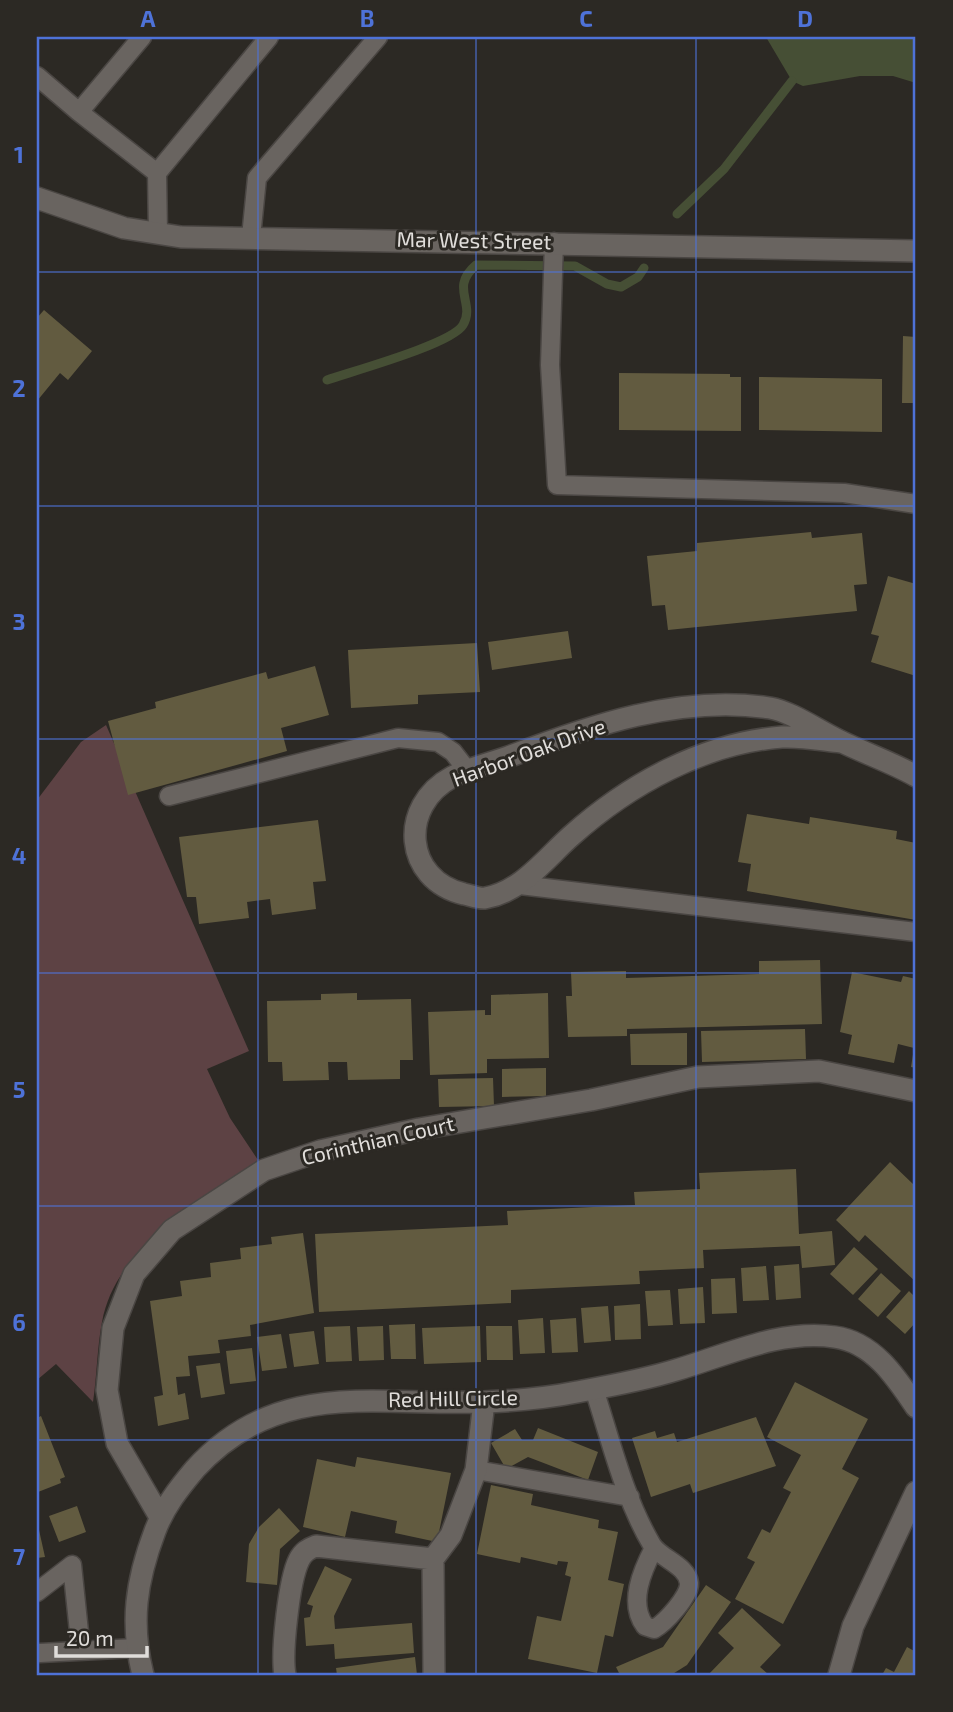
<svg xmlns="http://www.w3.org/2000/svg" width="953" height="1712" font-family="'Exo 2',sans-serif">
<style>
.green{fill:#5d4244}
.water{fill:#464f35}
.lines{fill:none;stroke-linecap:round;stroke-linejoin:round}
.stream{stroke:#464f35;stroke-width:9}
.building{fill:#625b40}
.service-casing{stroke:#4a4643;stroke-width:21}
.minor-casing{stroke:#4a4643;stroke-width:24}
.service{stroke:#696460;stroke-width:18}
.minor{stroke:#696460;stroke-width:21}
.grid{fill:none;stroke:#4e72d8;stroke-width:2;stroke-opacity:0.55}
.labels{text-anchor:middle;stroke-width:6;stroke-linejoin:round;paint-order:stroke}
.street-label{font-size:21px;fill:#e0ddda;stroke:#2c2924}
.neatline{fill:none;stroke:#4e72d8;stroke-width:2.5}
.grid-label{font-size:23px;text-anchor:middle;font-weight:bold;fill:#4e72d8}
</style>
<rect width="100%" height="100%" fill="#2c2924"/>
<path class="green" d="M106,725L249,1051L207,1069L230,1118L258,1160C201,1202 116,1245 102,1322C97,1348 97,1376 93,1402L56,1364L37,1380V800L81,742Z"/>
<path class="water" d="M766,37H916V83L893,76H860L803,86L792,81Z"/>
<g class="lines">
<path class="stream" d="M677,214L724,169L792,81
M327,380C353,371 452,344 463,325C476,303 449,288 476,265L575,266L607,284L621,287L638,277L644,268"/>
</g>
<path class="building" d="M44,310L92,351L68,380L60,373L37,401V318Z
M903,336L916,337V403H902Z
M619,373L730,374V377H741V431L619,430Z
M759,377L882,379V432L759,430Z
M811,532L812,538L862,533L867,584L854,585L857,611L668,630L665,605L652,606L647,556L697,551V543Z
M888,576L916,584V676L871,662L879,636L871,634Z
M568,631L572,658L492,670L488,642Z
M477,643L480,692L418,695V704L351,708L348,650Z
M315,666L329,715L281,728L287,751L128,795L108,721L156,708L155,702L266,672L268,679Z
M747,814L809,824L810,817L897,831L896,839L916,843V920L747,891L751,864L738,862Z
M318,820L326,881L313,882L316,909L272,915L270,899L247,902L249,918L199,924L196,897H187L179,837Z
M820,960L822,1024L627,1029V1036L568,1037L566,996H572L571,972L626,971V978L759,974V961Z
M852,972L901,982L903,976L916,979V1068L911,1067L914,1048L898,1044L894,1063L848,1054L852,1035L840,1032Z
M357,993V1000L411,999L413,1060H400V1079L348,1080L347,1062H328L329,1080L283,1081L282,1062H268L267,1001L321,1000V994Z
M548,993L549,1058L487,1059V1073L430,1075L428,1012L485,1010V1015H491V995Z
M805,1029L806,1059L702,1062L701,1031Z
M687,1033V1065H631L630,1034Z
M546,1068V1096L502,1097V1069Z
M493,1078L494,1106L439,1107L438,1079Z
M890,1162L913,1184L916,1180V1282L865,1235L859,1242L836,1220Z
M796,1169L799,1234L832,1231L835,1265L802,1268L800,1246L703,1250L704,1268L639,1271L640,1284L511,1290V1303L319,1312L315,1234L508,1225L507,1211L635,1205L634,1192L700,1189L699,1173Z
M303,1233L314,1313L250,1325L251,1336L218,1340L220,1353L188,1356L190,1376L176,1377L178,1395L185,1393L189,1419L158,1426L154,1397L163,1395L150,1301L182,1296L180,1281L211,1277L210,1263L241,1259L240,1248L272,1244L271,1237Z
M854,1247L878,1269L853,1295L830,1274Z
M799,1264L801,1298L776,1300L774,1266Z
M766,1266L769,1300L743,1301L741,1268Z
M881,1273L901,1291L878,1317L858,1299Z
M735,1278L737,1313L712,1314L711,1279Z
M703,1287L705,1323L680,1324L678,1289Z
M670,1290L673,1325L648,1326L645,1291Z
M909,1291L916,1298V1322L905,1334L886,1317Z
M640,1304L641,1339L615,1340L614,1306Z
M608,1306L611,1341L584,1343L581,1308Z
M543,1318L545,1353L520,1354L518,1320Z
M576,1318L578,1352L552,1353L550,1320Z
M415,1324L416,1359H391L389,1325Z
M350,1326L352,1361L326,1362L324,1327Z
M383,1326L384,1360L359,1361L357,1327Z
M480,1326L481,1362L424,1364L422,1328Z
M486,1326H512L513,1360H487Z
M314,1331L319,1364L294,1367L289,1334Z
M281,1334L287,1368L262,1371L257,1337Z
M252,1348L256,1381L230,1384L226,1351Z
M220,1363L225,1394L201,1398L196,1366Z
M795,1382L868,1419L842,1469L859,1478L783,1624L735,1599L755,1562L747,1558L762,1529L770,1533L791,1492L783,1488L801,1455L767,1437Z
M41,1416L65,1477L60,1479L61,1483L38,1492L37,1418Z
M756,1417L776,1466L693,1493L690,1484L651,1497L632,1438L655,1431L657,1438L674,1433L677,1442Z
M538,1428L598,1452L588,1480L528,1457L506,1469L491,1443L515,1429L522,1440H533Z
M357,1457L451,1473L437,1542L395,1533L397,1521L351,1511L345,1537L303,1527L317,1459L355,1467Z
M491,1485L533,1494L531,1505L599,1520L598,1528L618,1532L608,1580L624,1584L613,1637L605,1635L597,1673L528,1659L537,1616L561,1621L571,1577L565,1575L568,1562L558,1561L557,1565L521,1557L520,1563L477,1554Z
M77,1506L86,1532L59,1542L49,1516Z
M279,1508L300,1531L280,1549L277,1585L246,1582L249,1544L259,1527Z
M37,1530H39L45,1557L37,1558Z
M325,1566L352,1579L334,1616L335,1629L412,1623L414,1653L335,1659L334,1644L306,1646L304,1618L310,1617L313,1606L307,1604Z
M706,1585L731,1602L687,1665L671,1675H620L616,1667L663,1647Z
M742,1608L781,1645L760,1667L769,1675H708L734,1648L718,1633Z
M907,1647L916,1652V1675H882L886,1668L894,1672Z
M415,1657L417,1675H337L336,1668Z"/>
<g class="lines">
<defs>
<path id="service" d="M37,76L79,112L142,37
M79,112L157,173L158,233
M157,173L269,37
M251,237L257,178L378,37
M554,242L550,365L557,485L844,493L916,504
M169,796L398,738L438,742L453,752L467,770
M520,885L916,932
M594,1389C611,1441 624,1498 652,1545C661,1559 687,1565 689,1583C690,1596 665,1623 654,1629L645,1626C628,1603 642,1571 654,1548
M476,1470L630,1497
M37,1592L72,1565L81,1651
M40,1653L136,1648"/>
<path id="minor" d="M37,198L124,228L181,237L916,251
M841,742C822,740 801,736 782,737C704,743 629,784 571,836C545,859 521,892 485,898C479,899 470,895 464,894C404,880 398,806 452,777C469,768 489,764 508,757C589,726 681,694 770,708C792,712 817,730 838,740C864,753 891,762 916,776
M160,1517L117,1443L107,1390L113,1328L134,1274L172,1230L264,1170L320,1151L419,1129L591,1100L698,1077L819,1071L916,1091
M143,1675C130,1623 136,1581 155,1531C164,1507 179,1488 195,1469C278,1378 375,1406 483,1402C513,1401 547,1398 577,1392C610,1386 644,1380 676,1370C727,1355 780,1329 835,1337C873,1342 896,1377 916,1407
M285,1675C281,1653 289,1580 299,1560C303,1552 308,1549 316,1546L433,1559
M434,1675L433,1559L451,1535L476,1470L484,1402
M839,1675L853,1626L916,1492"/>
</defs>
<use href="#service" class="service-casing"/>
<use href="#minor" class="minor-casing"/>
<use href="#service" class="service"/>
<use href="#minor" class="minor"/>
</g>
<path class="grid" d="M258,37V1675M476,37V1675M696,37V1675M37,272H916M37,506H916M37,739H916M37,973H916M37,1206H916M37,1440H916"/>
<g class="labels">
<g class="street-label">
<text transform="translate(474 241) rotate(1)" y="7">Mar West Street</text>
<text transform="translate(529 753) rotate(-20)" y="7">Harbor Oak Drive</text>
<text transform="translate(378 1141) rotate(-13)" y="7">Corinthian Court</text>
<text transform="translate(453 1399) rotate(-1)" y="7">Red Hill Circle</text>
</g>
</g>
<rect width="953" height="1712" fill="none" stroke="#2c2924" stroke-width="77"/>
<path d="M56 1646v10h91v-10" fill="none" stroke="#e0ddda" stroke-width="3.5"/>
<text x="66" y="1646" font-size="21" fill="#e0ddda" stroke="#2c2924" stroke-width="5" paint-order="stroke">20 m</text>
<rect x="38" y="38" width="876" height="1636" class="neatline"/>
<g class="grid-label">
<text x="148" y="27">A</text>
<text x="367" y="27">B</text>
<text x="586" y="27">C</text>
<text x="805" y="27">D</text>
<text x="19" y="163">1</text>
<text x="19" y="397">2</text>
<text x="19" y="630">3</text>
<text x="19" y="864">4</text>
<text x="19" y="1098">5</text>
<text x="19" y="1331">6</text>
<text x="19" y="1565">7</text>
</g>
</svg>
